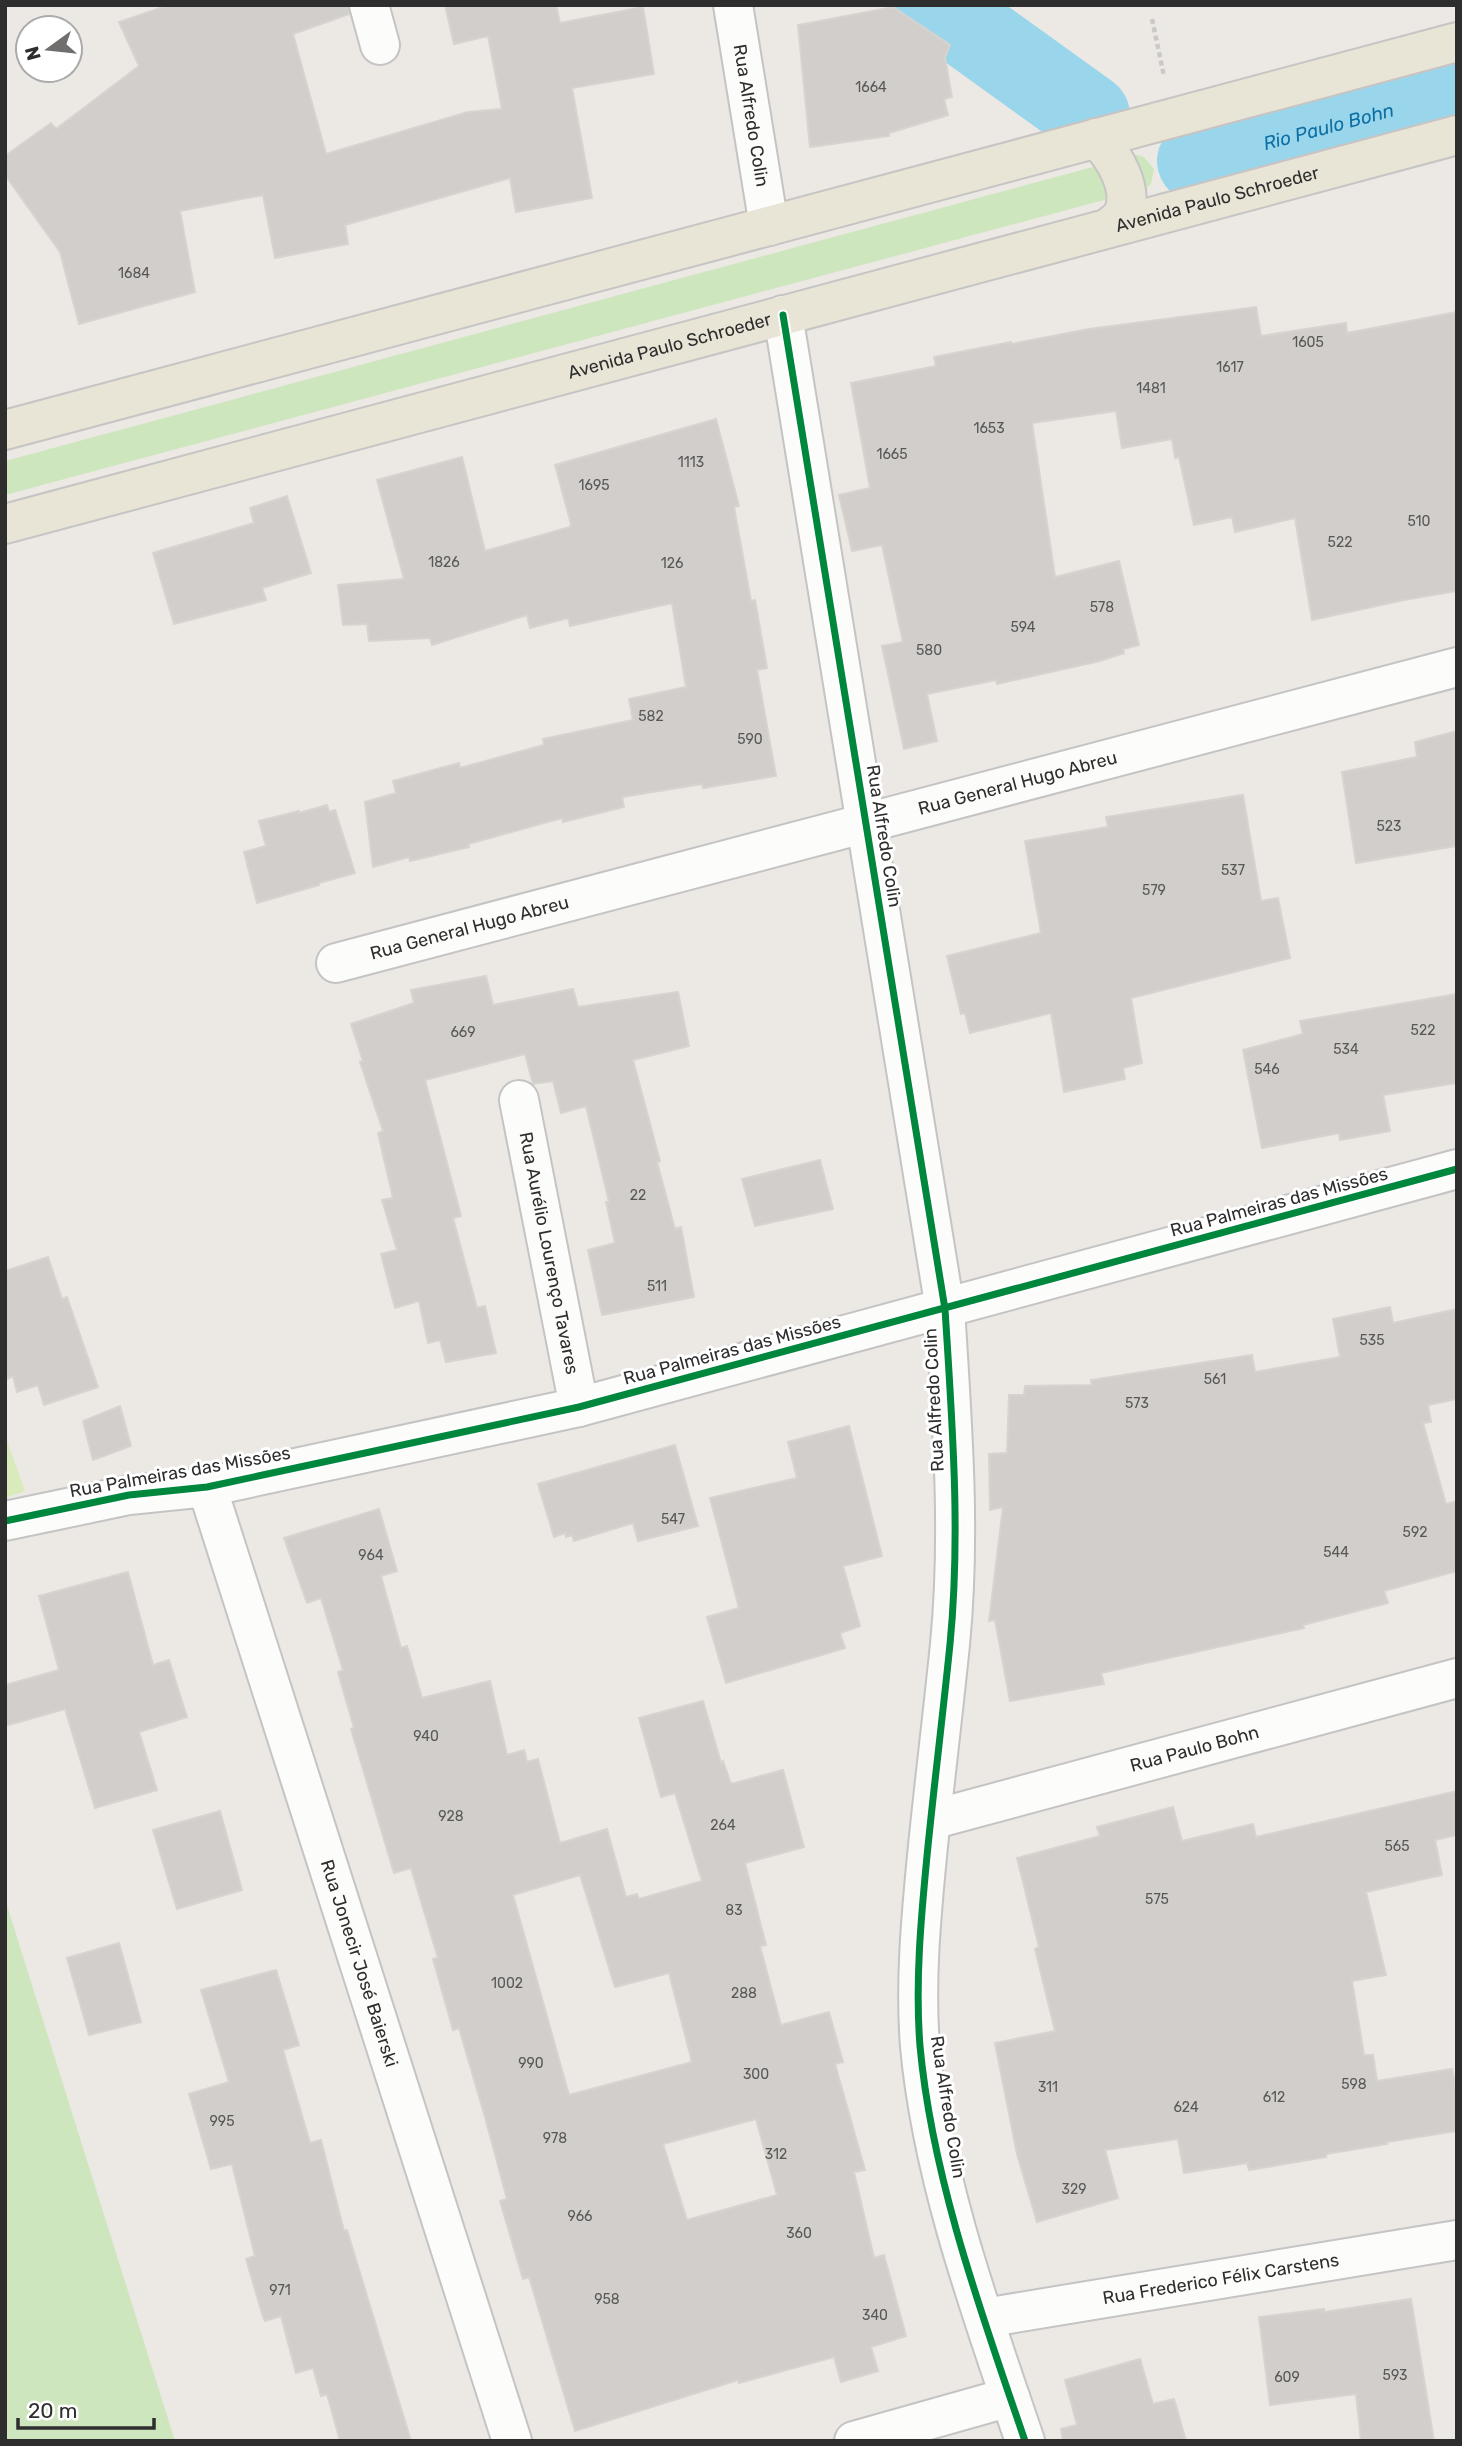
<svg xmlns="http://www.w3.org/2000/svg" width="1462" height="2446" font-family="Rubik,sans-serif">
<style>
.green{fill:#cee6be}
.pitch{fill:#d9eabb}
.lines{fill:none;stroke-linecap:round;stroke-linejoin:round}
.river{stroke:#99d6ec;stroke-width:82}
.building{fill:#d1cecb;stroke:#d7d4d0;stroke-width:2;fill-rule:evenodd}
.minor-casing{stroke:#c5c4c5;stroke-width:42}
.primary-casing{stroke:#c6c5c4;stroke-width:42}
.path{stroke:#c9c9c8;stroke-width:4.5;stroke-dasharray:5 3.5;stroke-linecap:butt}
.minor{stroke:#fcfcfb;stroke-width:38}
.primary{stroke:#e8e4d6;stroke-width:38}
.cycleway-casing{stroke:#fff;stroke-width:11}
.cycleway{stroke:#00873e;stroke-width:7}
.labels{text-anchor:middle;stroke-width:6;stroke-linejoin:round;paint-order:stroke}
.number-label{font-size:14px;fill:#585857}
.street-label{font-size:18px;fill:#2e2e2e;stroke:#fff}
.water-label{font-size:19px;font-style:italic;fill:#0d6fa3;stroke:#fff}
</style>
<rect width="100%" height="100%" fill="#ece8e4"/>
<path class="green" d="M1137,155L1144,157L1154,169L1151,184L1145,189L5,495V461Z
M5,1899L175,2441H5Z"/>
<path class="pitch" d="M5,1435L25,1491L5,1498Z"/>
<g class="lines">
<g class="river">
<path d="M936,5L1089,115"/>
<path id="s1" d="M1198,161L1457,92"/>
</g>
</g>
<path class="building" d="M169,5H348L349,14L293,34L326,154L468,112L502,109L488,36L454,44L445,5H556L560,23L643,7L654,74L572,88L592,198L516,212L510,178L345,225L348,244L275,258L263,195L180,211L195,292L79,324L60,252L5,175V156L51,123L56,129L139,66L119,22Z
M893,7L950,45L945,58L952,97L944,99L948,115L889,133V136L810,147L798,25Z
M1256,307L1261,336L1346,323L1347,333L1457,312V591L1404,600L1312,620L1295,518L1235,532L1232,517L1194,525L1179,457L1175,458L1172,439L1122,448L1116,411L1032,423L1055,577L1119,561L1139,645L1123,649L1124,653L1100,661L997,684L996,680L927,694L937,741L904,749L882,646L903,642L882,545L852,551L839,495L870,488L851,383L936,366L934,357L1011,342V344L1089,329Z
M716,419L739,506L734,507L751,601L755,600L767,668L757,670L776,776L703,788L702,784L622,797L624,807L563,822L562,818L468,844L469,847L410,861L409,857L373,867L365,802L396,793L393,781L459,763L460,768L544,745L543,739L633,720L629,699L686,687L672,603L570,626L568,618L530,628L527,615L432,645L430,638L369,641L367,624L343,625L338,585L404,579L377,480L462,457L485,551L570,527L571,524L555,465Z
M287,496L311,573L262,588L266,600L174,624L153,553L254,523L250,508Z
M1457,731V846L1356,863L1342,772L1417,757L1415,742Z
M1243,795L1261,901L1278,898L1290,958L1131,998L1142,1063L1123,1068L1125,1079L1064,1092L1051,1013L970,1033L965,1013L961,1014L947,956L1041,933L1025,841L1108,827L1106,817Z
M327,805L329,812L335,810L355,873L319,883V885L257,903L244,852L266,846L259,821L299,811V813Z
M486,976L493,1005L573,989L578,1007L678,992L689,1046L633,1060L660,1161L657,1162L675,1229L681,1227L694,1297L602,1315L588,1250L615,1243L606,1202H609L586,1106L561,1113L553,1081L533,1084L525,1054L425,1080L461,1216L453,1218L477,1308L485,1306L496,1353L446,1362L440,1340L428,1343L419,1301L395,1308L381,1254L397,1250L382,1200L393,1198L378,1133L383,1131L360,1062L363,1061L351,1024L414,1003L411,990Z
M1457,994V1083L1383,1095L1390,1131L1340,1140L1339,1133L1262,1148L1243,1050L1303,1034L1300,1021Z
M820,1160L833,1209L755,1226L742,1179Z
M48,1257L62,1299L67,1297L98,1387L44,1405L38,1385L17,1392L13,1376L5,1380V1271Z
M1390,1307L1393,1323L1457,1309V1399L1428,1405L1431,1422L1423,1423L1446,1504L1457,1501V1571L1384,1591L1388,1603L1303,1625L1304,1628L1101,1673L1104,1684L1010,1701L995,1620L989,1621L1003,1507L990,1510L989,1454L1007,1453L1009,1395H1024L1025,1386L1092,1385L1091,1380L1252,1355L1255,1372L1340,1357L1333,1319Z
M120,1406L131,1446L93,1460L83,1421Z
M849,1426L882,1556L843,1566L860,1626L840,1633L845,1648L726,1683L707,1617L739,1608L710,1498L797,1478L788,1442Z
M675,1445L698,1526L638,1541L633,1523L574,1541L572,1535L566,1537L565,1533L554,1537L538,1484Z
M379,1509L397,1571L381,1576L401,1648L407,1646L422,1698L490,1681L507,1755L524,1750L527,1762L538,1759L560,1843L607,1829L626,1897L637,1894L639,1899L702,1881L675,1793L661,1797L639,1718L703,1701L721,1763L723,1761L731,1784L783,1770L804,1847L745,1863L766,1945L760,1946L781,2025L829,2012L843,2062L835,2064L865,2170L854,2172L874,2258L884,2255L906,2336L871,2347L878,2371L841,2382L834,2357L739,2383L738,2380L575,2431L529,2277L523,2279L500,2201L507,2199L485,2117L459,2028L453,2030L433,1959L438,1958L411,1868L394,1873L351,1729L354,1728L338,1672L343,1670L321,1598L307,1603L284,1538ZM580,1875L615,1987L669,1973L692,2062L569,2095L513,1895ZM756,2119L777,2195L687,2220L663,2144Z
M128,1572L153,1665L169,1660L187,1717L139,1732L157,1790L95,1808L65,1709L5,1726V1685L59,1670L39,1596Z
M1457,1791V1835L1435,1840L1442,1875L1366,1892L1386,1975L1352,1981L1364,2055H1373L1377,2081L1452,2069L1457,2094V2131L1387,2142V2144L1326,2154V2157L1249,2170L1247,2163L1184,2173L1178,2139L1105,2150L1118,2198L1037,2222L1017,2154L995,2043L1055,2031L1035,1949L1039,1947L1017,1858L1100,1836L1097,1827L1173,1807L1182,1841L1253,1824L1256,1837Z
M220,1811L242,1890L177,1909L153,1830Z
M119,1943L141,2022L89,2035L67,1958Z
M276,1970L299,2045L283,2050L310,2143L321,2140L344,2231L347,2230L411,2441H340L327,2394L321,2396L313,2368L296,2373L281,2316L265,2321L263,2317L246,2259L255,2256L232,2164L211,2169L189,2094L229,2082L201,1990Z
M1411,2299L1434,2441H1361L1356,2394L1270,2405L1259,2317L1324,2309V2312Z
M1140,2359L1153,2404L1174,2399L1186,2441H1063L1061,2429L1077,2425L1065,2380Z"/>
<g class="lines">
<defs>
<g id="minor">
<path d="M369,5L380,45"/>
<path id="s2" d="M733,5L769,226"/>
<path d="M783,315L945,1309C952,1421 961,1532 950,1644C943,1714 934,1785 927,1856C921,1918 915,1983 920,2046C932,2178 982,2315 1025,2441"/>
<path id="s3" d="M336,963L1457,667"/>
<path id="s4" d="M519,1100L579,1407"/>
<path id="s5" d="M207,1487L512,2441"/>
<path d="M5,1521L129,1495L207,1487L579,1407L1457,1169"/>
<path id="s6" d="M931,1820L1457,1678"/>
<path id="s7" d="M984,2318L1457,2240"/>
<path d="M854,2441L1010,2397"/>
</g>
<g id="primary">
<path d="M1096,138C1114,155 1136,191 1122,216C1119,220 1113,224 1109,228"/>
<path d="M5,430L1457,42"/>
<path id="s8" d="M5,524L1457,135"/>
</g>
</defs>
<use href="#minor" class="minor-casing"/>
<use href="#primary" class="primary-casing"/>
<path class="path" d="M1152,19L1164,76"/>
<use href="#minor" class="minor"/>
<use href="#primary" class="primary"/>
<defs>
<path id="cycleway" d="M783,315L945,1309C952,1421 961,1532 950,1644C943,1714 934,1785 927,1856C921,1918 915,1983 920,2046C932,2178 982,2315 1025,2441
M5,1521L129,1495L207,1487L579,1407L1457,1169"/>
</defs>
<use href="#cycleway" class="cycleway-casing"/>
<use href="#cycleway" class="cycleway"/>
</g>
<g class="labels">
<g class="number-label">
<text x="871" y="92">1664</text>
<text x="134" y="278">1684</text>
<text x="1308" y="347">1605</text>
<text x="1230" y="372">1617</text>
<text x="1151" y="393">1481</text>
<text x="989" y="433">1653</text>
<text x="892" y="459">1665</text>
<text x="691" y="467">1113</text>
<text x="594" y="490">1695</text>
<text x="1419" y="526">510</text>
<text x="1340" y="547">522</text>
<text x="444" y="567">1826</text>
<text x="672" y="568">126</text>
<text x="1102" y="612">578</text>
<text x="1023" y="632">594</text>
<text x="929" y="655">580</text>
<text x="651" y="721">582</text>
<text x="750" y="744">590</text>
<text x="1389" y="831">523</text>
<text x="1233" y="875">537</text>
<text x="1154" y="895">579</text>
<text x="1423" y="1035">522</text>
<text x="463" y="1037">669</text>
<text x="1346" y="1054">534</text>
<text x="1267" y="1074">546</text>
<text x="638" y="1200">22</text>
<text x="657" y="1291">511</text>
<text x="1372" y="1345">535</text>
<text x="1215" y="1384">561</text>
<text x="1137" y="1408">573</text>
<text x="673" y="1524">547</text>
<text x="1415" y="1537">592</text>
<text x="1336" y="1557">544</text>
<text x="371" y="1560">964</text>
<text x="426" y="1741">940</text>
<text x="451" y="1821">928</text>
<text x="723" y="1830">264</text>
<text x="1397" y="1851">565</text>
<text x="1157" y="1904">575</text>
<text x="734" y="1915">83</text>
<text x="507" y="1988">1002</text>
<text x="744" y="1998">288</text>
<text x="531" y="2068">990</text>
<text x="756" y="2079">300</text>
<text x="1354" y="2089">598</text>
<text x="1048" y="2092">311</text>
<text x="1274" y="2102">612</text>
<text x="1186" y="2112">624</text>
<text x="222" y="2126">995</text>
<text x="555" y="2143">978</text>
<text x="776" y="2159">312</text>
<text x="1074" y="2194">329</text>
<text x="580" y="2221">966</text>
<text x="799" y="2238">360</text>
<text x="280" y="2295">971</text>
<text x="607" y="2304">958</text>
<text x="875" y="2320">340</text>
<text x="1395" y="2380">593</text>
<text x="1287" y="2382">609</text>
</g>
<g class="street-label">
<text dy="6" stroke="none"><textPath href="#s2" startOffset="112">Rua Alfredo Colin</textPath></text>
<text dy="6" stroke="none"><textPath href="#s8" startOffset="1255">Avenida Paulo Schroeder</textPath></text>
<text dy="6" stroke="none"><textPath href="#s8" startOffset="688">Avenida Paulo Schroeder</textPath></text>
<text dy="6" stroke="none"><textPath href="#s3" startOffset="705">Rua General Hugo Abreu</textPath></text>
<text transform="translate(884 836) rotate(81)" y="6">Rua Alfredo Colin</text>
<text dy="6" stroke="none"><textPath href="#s3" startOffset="138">Rua General Hugo Abreu</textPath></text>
<text transform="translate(1279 1202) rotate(-15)" y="6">Rua Palmeiras das Missões</text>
<text dy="6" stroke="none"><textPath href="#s4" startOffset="156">Rua Aurélio Lourenço Tavares</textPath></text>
<text transform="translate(732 1350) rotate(-15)" y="6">Rua Palmeiras das Missões</text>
<text transform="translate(934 1400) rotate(-93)" y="6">Rua Alfredo Colin</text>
<text transform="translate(180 1472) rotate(-10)" y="6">Rua Palmeiras das Missões</text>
<text dy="6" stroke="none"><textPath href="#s6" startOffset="273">Rua Paulo Bohn</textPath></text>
<text dy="6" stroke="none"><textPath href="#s5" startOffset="500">Rua Jonecir José Baierski</textPath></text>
<text transform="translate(948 2107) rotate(81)" y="6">Rua Alfredo Colin</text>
<text dy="6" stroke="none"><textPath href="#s7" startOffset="240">Rua Frederico Félix Carstens</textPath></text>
</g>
<g class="water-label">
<text dy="7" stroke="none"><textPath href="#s1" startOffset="135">Rio Paulo Bohn</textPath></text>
</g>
</g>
<rect width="1462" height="2446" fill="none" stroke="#2e2e2e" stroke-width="14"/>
<g transform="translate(49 49) rotate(255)"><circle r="33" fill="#ffffff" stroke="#ababab" stroke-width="2"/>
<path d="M0-5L12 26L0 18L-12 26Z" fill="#706f6e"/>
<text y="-10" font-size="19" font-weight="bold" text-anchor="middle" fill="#2e2e2e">N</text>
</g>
<path d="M18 2418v10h136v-10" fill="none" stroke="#2e2e2e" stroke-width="3.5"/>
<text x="28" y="2418" font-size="21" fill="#2e2e2e" stroke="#ffffff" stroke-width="5" paint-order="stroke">20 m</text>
</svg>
